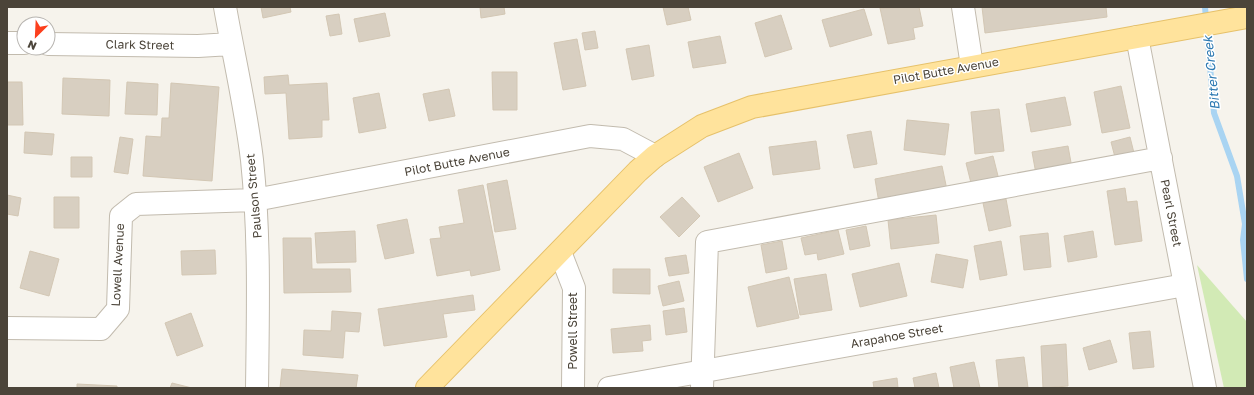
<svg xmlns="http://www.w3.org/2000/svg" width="1254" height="395" font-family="'Golos Text',sans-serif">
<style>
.green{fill:#d2eab5}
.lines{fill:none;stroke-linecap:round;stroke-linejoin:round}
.stream{stroke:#a9d4f2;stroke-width:6}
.building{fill:#d8cfc1;stroke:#d3c7b4}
.minor-casing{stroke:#c2bbae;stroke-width:24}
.major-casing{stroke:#e6c16a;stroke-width:24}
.minor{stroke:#fff;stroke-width:22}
.major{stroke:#ffe39c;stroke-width:22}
.labels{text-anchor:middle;stroke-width:3;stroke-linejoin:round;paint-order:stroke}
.street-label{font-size:12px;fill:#4b4439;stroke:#fff}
.water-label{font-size:13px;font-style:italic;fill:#2e7ab2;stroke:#fff}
</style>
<rect width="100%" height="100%" fill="#f6f3ec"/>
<path class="green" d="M1197,265L1247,322V388H1224Z"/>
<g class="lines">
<path class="stream" d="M1205,7L1214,113L1237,176L1245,224L1243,240L1247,279"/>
</g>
<path class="building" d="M261,7H290L291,12L263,18Z
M480,7H504L505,14L481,18Z
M663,7H688L691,20L667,25Z
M919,7L923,26L913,28L915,39L888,44L880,8Z
M982,7H1106L1107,17L985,33Z
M864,9L872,35L830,47L822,20Z
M385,13L390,36L359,42L354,19Z
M339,14L342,34L330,36L326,16Z
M781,15L792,49L765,57L755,23Z
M595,31L598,48L585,50L582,33Z
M720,36L726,63L693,68L688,42Z
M577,39L586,86L563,90L554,43Z
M649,45L654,76L632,80L626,49Z
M492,72H517V110H493Z
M288,75L289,85L327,83L329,120H322V137L289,139L286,93L265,94L264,77Z
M63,78L110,80L109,116L62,114Z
M7,82H22L23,125H7Z
M127,82L158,84L157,115L125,114Z
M171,83L219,87L212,181L143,176L146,136L161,137L162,118H169Z
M1121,86L1130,128L1102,133L1094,92Z
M449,89L455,116L429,121L423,94Z
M379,93L386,128L359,133L353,98Z
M1065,97L1071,125L1031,132L1026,104Z
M999,109L1004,151L975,154L971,112Z
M907,120L949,124L945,155L904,150Z
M871,131L877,164L854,168L847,135Z
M25,132L54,134L52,155L24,153Z
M120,137L133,139L128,174L114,172Z
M1130,137L1135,157L1116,161L1111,142Z
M816,141L820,169L773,175L769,147Z
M1068,146L1072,168L1036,174L1032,152Z
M739,153L753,188L718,202L704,167Z
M993,156L999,180L972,187L966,163Z
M71,157H92V177H71Z
M942,166L947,190L879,203L875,179Z
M507,180L516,229L495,232L487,184Z
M483,185L500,270L471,276L470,270L437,276L430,239L441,238L439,227L464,223L458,190Z
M1125,188L1127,202L1137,201L1142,241L1115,245L1107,191Z
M7,195L21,198L18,216L7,214Z
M54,197H79V228H54Z
M682,197L700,216L679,237L660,217Z
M1006,199L1011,226L989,231L983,203Z
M936,215L939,243L891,249L888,220Z
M407,219L414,253L385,259L377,225Z
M866,226L870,246L850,250L846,230Z
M838,230L844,254L818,260L817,253L805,255L801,238Z
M355,231L356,262L317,263L315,233Z
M1093,231L1097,257L1068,262L1064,236Z
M1048,233L1051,267L1024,270L1020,236Z
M283,238H311L312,269H350L351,292L284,293Z
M782,241L787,269L766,273L761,245Z
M1001,241L1007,275L980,280L974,246Z
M215,250L216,274L182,275L181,251Z
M30,251L59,259L49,296L20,288Z
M936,254L968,260L963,288L931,282Z
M686,255L689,273L669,276L665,258Z
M899,263L907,296L860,307L852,274Z
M613,269H650V294L613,293Z
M826,274L832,310L800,315L794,279Z
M789,277L799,318L757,327L748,287Z
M679,281L684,301L663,306L658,286Z
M473,295L475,310L443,314L447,337L384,346L378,309Z
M684,308L687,332L666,335L663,311Z
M332,311L361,313L359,332L345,331L343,358L303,355L304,330L331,331Z
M191,313L203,346L177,356L165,323Z
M650,325L651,340L642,341L643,351L613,353L611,329Z
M1150,331L1154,367L1133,369L1129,333Z
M1110,340L1117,362L1089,370L1083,348Z
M1066,344L1068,386L1043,388L1041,346Z
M1024,357L1028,388H999L996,360Z
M974,362L980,388H954L950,367Z
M282,369L358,375L356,388H280Z
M936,373L939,388H915L913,378Z
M897,378L898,388H874L873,382Z
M172,383L192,388H170Z
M77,384L117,386V388H77Z"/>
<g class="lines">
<defs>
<path id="minor" d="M225,7C234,58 246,109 252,160C260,236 258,312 257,388
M963,7L972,66
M1137,37L1205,388
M7,43H24
M48,44L198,46L231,44
M560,252L574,288L573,388
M7,328L101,329L118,309L121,216L136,204L255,200L590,136L623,139L655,156
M609,388L1185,285
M702,388L707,242L1161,158"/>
<path id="major" d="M427,388L638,171L655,156L702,126L752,107L1247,17"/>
</defs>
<use href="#minor" class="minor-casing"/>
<use href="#major" class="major-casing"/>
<use href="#minor" class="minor"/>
<use href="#major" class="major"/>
</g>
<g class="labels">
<g class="street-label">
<text transform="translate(140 45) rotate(1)" y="4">Clark Street</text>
<text transform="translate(946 71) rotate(-10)" y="4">Pilot Butte Avenue</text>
<text transform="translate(457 162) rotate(-11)" y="4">Pilot Butte Avenue</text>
<text transform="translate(254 196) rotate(-95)" y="4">Paulson Street</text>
<text transform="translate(1171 213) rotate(79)" y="4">Pearl Street</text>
<text transform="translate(118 265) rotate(-87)" y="4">Lowell Avenue</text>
<text transform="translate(573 331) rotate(-90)" y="4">Powell Street</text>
<text transform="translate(897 336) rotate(-10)" y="4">Arapahoe Street</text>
</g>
<g class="water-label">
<text transform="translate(1211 73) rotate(-96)" y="5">Bitter Creek</text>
</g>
</g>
<rect width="1254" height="395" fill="none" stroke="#4b4439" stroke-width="16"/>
<g transform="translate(36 36) rotate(204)"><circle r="19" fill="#ffffff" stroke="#b7b4b0"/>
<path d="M0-3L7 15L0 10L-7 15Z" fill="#fc3f1d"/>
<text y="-6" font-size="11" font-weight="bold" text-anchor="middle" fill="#4b4439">N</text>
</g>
</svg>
